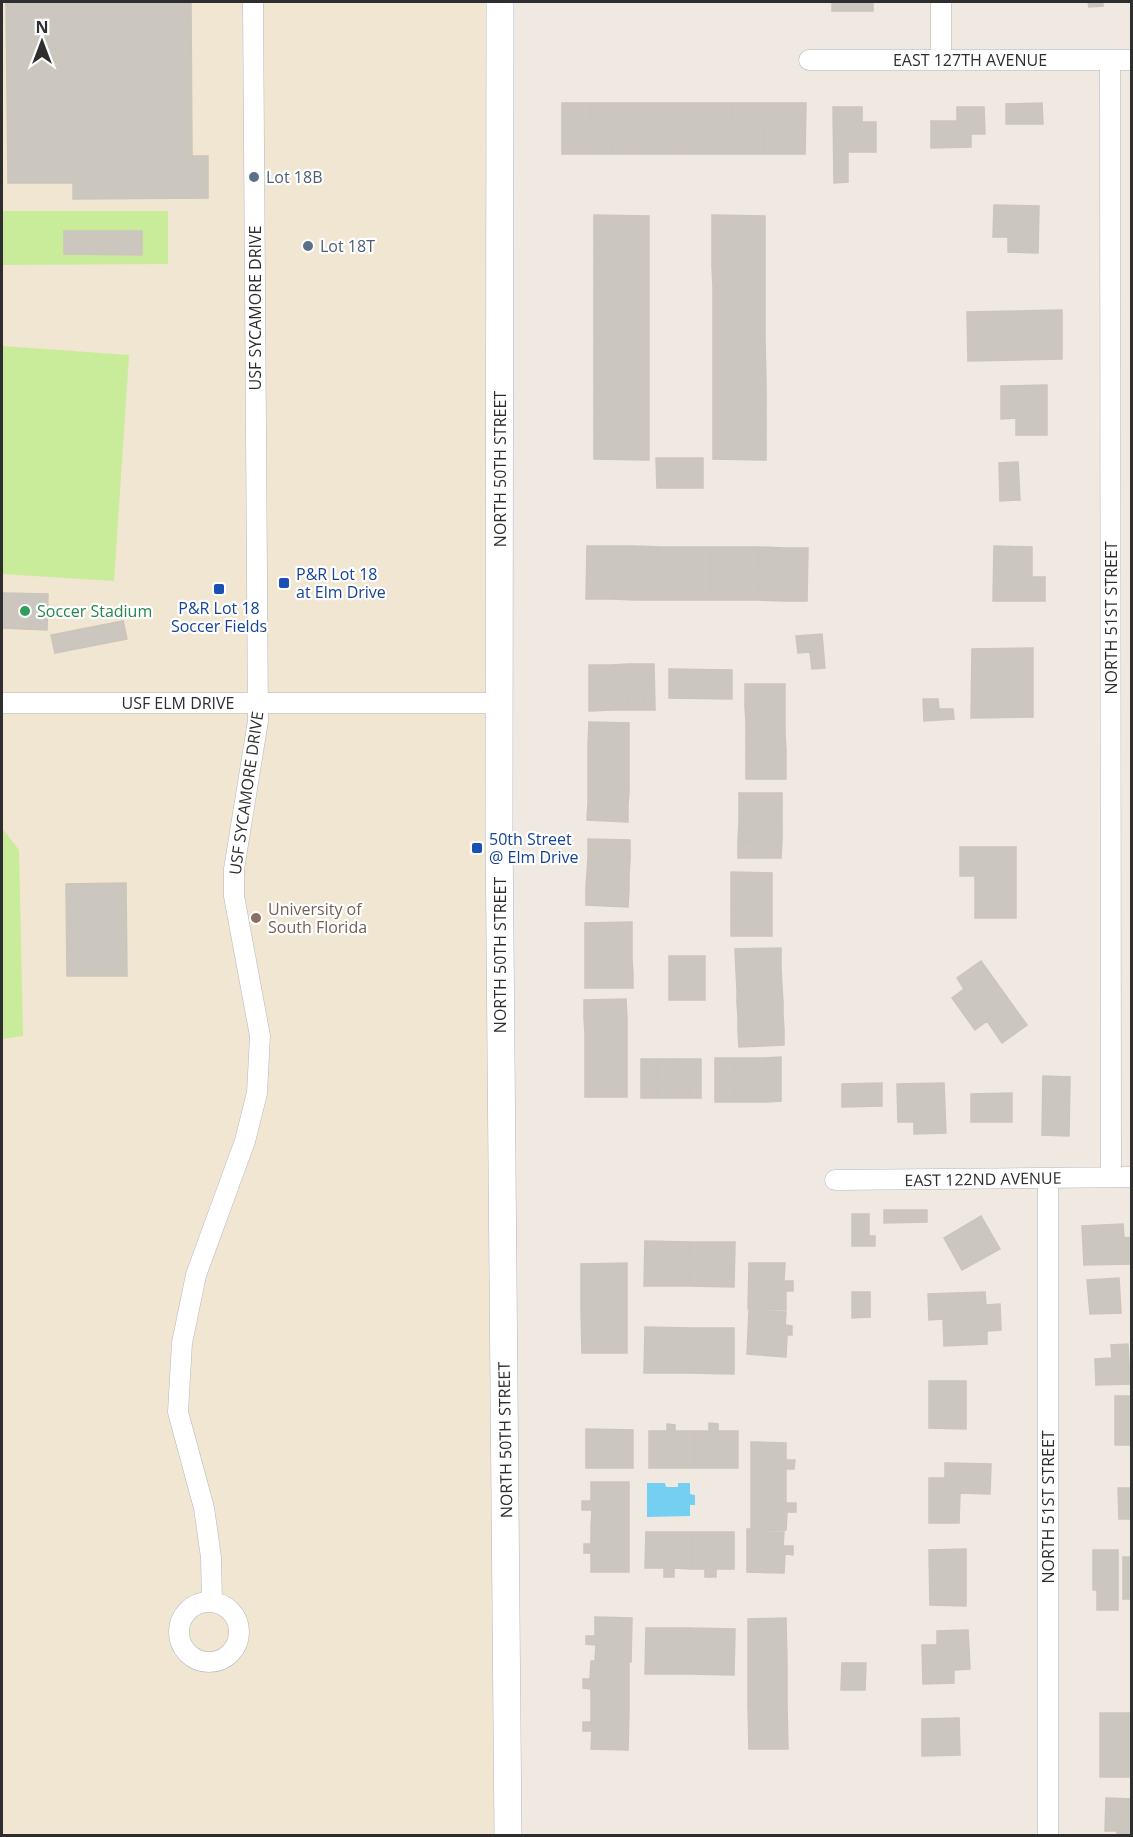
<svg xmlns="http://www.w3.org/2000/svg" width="1133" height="1837" font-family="'Open Sans',sans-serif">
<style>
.education{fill:#f0e6d1}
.pitch{fill:#c9ec9a}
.water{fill:#75cff0}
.building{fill:#cbc7bf;stroke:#cbc5ba;stroke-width:1.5}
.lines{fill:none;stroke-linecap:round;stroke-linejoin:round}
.street-casing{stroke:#b4b7c1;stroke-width:21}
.secondary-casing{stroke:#b4b7c1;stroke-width:28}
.street{stroke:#fff;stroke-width:20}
.secondary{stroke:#fff;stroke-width:27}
.service-dot{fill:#5c6f8a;stroke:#fff;stroke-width:2}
.transit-dot{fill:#1a4fb4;stroke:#fff;stroke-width:2}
.leisure-dot{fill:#2e9e5b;stroke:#fff;stroke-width:2}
.education-dot{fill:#8d6e63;stroke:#fff;stroke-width:2}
.labels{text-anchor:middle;stroke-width:4.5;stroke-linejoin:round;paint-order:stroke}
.street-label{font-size:16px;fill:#2e2e2e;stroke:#fff}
.service-label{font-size:16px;fill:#4e5e75;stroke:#fff;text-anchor:start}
.transit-label{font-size:16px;fill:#164399;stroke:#fff;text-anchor:start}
.leisure-label{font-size:16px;fill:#27864d;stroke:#fff;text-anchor:start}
.education-label{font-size:16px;fill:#785e54;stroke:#fff;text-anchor:start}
</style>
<rect width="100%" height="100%" fill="#efe9e1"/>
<path class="education" d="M2,2H512L510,1835L2,1836Z"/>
<path class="pitch" d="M2,211H168V264L2,265Z
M2,346L129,355L114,581L2,574Z
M2,828L19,850L23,1036L2,1039Z"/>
<path class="water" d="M647,1483H665L666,1487H678V1483H690V1494L695,1495V1505H690V1516L647,1517Z"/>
<path class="building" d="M6,2H191L192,156H208V198L73,199V183H8Z
M832,2H873V11H832Z
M1088,2H1103V6L1089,7Z
M562,103H591L590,154H562Z
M591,103H614L612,154H590Z
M614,103H634V154H612Z
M634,103H682V154H634Z
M682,103H732L733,154H682Z
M732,103H763L764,154H733Z
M763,103H786L787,154H764Z
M786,103H806L805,154H787Z
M1042,103L1043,124H1006V104Z
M833,107H862V122H876V152H848V182L834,183Z
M957,107H984L985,134H971V147L931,148V121H957Z
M994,205L1039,206L1038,253L1008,252V237H993Z
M594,215L649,216V242L594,241Z
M712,215L765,216V244H712Z
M64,231H142V255L64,254Z
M594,241L649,242V263H594Z
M712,244H765V266H712Z
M594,263H649V286H594Z
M712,266H765V287H713Z
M594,286H649V339H594Z
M713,287H765V341L713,340Z
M1062,310V359L968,361L967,312Z
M594,339H649V387H594Z
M713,340L765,341L766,384L713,385Z
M766,384V412L713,413V385Z
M1047,385V435H1016V418L1001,419V386Z
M594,387H649V414L594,413Z
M766,412V437H713V413Z
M594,413L649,414V436H594Z
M594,436H649V460L594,459Z
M713,437H766V460L713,459Z
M656,458H703V488H657Z
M1018,462L1020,500L1000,501L999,463Z
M587,546H614L613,599H586Z
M614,546H635L634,600L613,599Z
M635,546L659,547L658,600H634Z
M994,546L1032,547V577H1045V601H993Z
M659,547H711V600H658Z
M711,547H759L758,600H711Z
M759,547L784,548V601L758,600Z
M784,548H808L807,601H784Z
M2,593L48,594L47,630L2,628Z
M123,621L127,639L55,653L51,635Z
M822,634L825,668L812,669L810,652L798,653L796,636Z
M1033,648V717L971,718L972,649Z
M627,664H643L644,710H628Z
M627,664L628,710H613V665Z
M643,664H654L655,710H644Z
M589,665H613V710L589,711Z
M669,669L732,670V699L669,698Z
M745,684H785V706L745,707Z
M923,699H938L939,709H953L954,719L924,721Z
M785,706V722H746L745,707Z
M589,722L629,723V744L588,745Z
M746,722H785V734H746Z
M746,734H785L786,750H746Z
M629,744V760H588V745Z
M746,750H786V768L746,767Z
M588,760H629V775H588Z
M746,767L786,768V779H746Z
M588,775H629V791L588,789Z
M588,789L629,791L628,804H588Z
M739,793H782V809H739Z
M588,804H628V822L587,820Z
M739,809H782V823H739Z
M739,823H782V840L738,841Z
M588,839L630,840V859L588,858Z
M782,840L781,858H738V841Z
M960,847H1016V918H975V876H960Z
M588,858L630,859L629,875L587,873Z
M731,872L772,873V890H731Z
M587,873L629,875V890L586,887Z
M126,883L127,976H67L66,884Z
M586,887L629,890L628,907L586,905Z
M731,890H772V906L731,907Z
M772,906V921L731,922V907Z
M772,921V936H731V922Z
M632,922V944H585V923Z
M585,944H632V959H585Z
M781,948V968L736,971L735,949Z
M669,956H705V1000H669Z
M585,959H632L633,973L585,974Z
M981,961L1027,1025L1002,1043L987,1021L975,1030L952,998L964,989L957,978Z
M781,968L782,987L737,990L736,971Z
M633,973V988H585V974Z
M782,987L783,1003H737V990Z
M626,999L627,1019L584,1018V1000Z
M737,1003H783V1015L738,1017Z
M783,1015L784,1029L738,1031V1017Z
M584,1018L627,1019V1034H585Z
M784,1029V1045L739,1047L738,1031Z
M585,1034H627V1050L585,1049Z
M585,1049L627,1050V1064L585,1065Z
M781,1057V1101L766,1102L765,1058Z
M715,1058H734L735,1102H715Z
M734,1058H749L751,1102H735Z
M749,1058H765L766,1102H751Z
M641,1059H657L658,1098H641Z
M657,1059H674L675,1098H658Z
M674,1059H688L689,1098H675Z
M688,1059H701V1098H689Z
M627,1064V1080L585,1078V1065Z
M1043,1076L1070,1077L1069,1136L1042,1135Z
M585,1078L627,1080V1097H585Z
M882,1083V1106L842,1107V1084Z
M944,1083L946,1133L914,1134V1122H898L897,1084Z
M1012,1093V1122H971V1094Z
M884,1210H927V1222L884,1223Z
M852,1214H869V1236H875V1246H852Z
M981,1216L1000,1249L962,1270L944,1238Z
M1123,1224L1124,1238L1132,1237V1264L1084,1265L1082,1226Z
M645,1241L689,1242L690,1286H644Z
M689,1242H735L734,1287L690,1286Z
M627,1263V1309H581V1264Z
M749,1263H785L784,1281H793V1291H786V1310L748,1309Z
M1119,1278L1121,1313L1090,1314L1087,1280Z
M852,1292H870V1317L852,1318Z
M985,1292L986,1305L1000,1304L1001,1330L987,1331V1344L944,1346L943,1319L929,1320L928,1294Z
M581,1309H627V1353H582Z
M749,1310L786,1312L785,1325L792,1326V1335H787L786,1357L747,1354Z
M645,1327L691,1328L690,1373H644Z
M691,1328H734V1374L690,1373Z
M1128,1344L1130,1384L1096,1385L1095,1359L1112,1358L1111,1345Z
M929,1381H966V1429L929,1428Z
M1115,1396H1132V1445H1115Z
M709,1423L718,1424V1431H738V1468H696V1431H709Z
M667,1424L675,1425V1431H695V1468H649V1431H667Z
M586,1429L633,1430V1468H586Z
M751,1442L786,1443V1460H795L794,1469H786V1488H751Z
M945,1463L991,1464L990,1494L960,1493L959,1523H929V1478H945Z
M591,1482H629V1527H591L592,1510H582V1501H591Z
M751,1488H786V1503H796V1512H787L786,1530L747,1531V1529H751Z
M1118,1488H1132V1519H1119Z
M591,1527H629V1572H591V1553H584V1544H591Z
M747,1531L784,1532L783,1546H793V1555L785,1554L784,1573L747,1572Z
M646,1532H691V1569L674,1568V1577H664V1568H645Z
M692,1532H734V1569H716V1577H705V1569H692Z
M966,1549V1606L930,1605L929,1550Z
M1093,1550H1118V1610H1097V1590H1093Z
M1123,1557H1132V1599H1123Z
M595,1617L632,1618L631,1662L595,1661L596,1645L586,1644V1636H595Z
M786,1618L787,1663H748V1619Z
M646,1628H691L690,1674H645Z
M691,1628L735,1629L734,1675L690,1674Z
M968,1630L970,1669L954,1670V1683L923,1684L922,1645H937V1631Z
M591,1661H629V1709H591V1689L583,1688V1679H590Z
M748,1663H787V1705H748Z
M842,1663H866L865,1690H841Z
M748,1705H787L788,1749H749Z
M591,1709H629L628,1750L591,1749L592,1731H583V1722H591Z
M1100,1713H1132V1777H1100Z
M959,1718L960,1755L922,1756V1719Z
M1106,1798L1132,1799V1836H1117V1831H1105Z"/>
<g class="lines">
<defs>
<path id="street" d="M809,60H1132
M941,60V2
M1110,60L1111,1177
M2,703H499
M1048,1179V1836
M835,1180L1132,1177
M179 1632a30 30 0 1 1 60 0a30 30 0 1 1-60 0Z
M212,1602L211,1557L204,1508L178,1412L182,1343L196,1275L245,1141L257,1093L260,1036L234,896V869L258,721L253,2"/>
<path id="secondary" d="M500,2L499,829L508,1836"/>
</defs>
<use href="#street" class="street-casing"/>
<use href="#secondary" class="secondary-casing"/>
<use href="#street" class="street"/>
<use href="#secondary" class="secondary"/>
</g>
<g class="service-dot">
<circle cx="254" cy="177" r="6"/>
<circle cx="308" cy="246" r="6"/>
</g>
<g class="transit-dot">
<rect x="278" y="577" width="12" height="12" rx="3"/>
<rect x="213" y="583" width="12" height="12" rx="3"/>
<rect x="471" y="842" width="12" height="12" rx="3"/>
</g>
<circle class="leisure-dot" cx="25" cy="611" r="6"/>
<circle class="education-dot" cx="256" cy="918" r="6"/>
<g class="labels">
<g class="street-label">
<text x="970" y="66">EAST 127TH AVENUE</text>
<text transform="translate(255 308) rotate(-90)" y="6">USF SYCAMORE DRIVE</text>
<text transform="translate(500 469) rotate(-90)" y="6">NORTH 50TH STREET</text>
<text transform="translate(1111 618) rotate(-90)" y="6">NORTH 51ST STREET</text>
<text x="178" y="709">USF ELM DRIVE</text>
<text transform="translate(246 793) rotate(-82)" y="6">USF SYCAMORE DRIVE</text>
<text transform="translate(500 955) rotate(-90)" y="6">NORTH 50TH STREET</text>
<text transform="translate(983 1179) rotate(-1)" y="6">EAST 122ND AVENUE</text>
<text transform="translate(505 1440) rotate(-91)" y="6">NORTH 50TH STREET</text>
<text transform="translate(1048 1507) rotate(-90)" y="6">NORTH 51ST STREET</text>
</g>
<g class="service-label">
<text x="266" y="183">Lot 18B</text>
<text x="320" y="252">Lot 18T</text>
</g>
<g class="transit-label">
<text x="296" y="580">P&amp;R Lot 18<tspan x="296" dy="18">at Elm Drive</tspan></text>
<text x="219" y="614" text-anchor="middle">P&amp;R Lot 18<tspan x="219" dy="18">Soccer Fields</tspan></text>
<text x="489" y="845">50th Street<tspan x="489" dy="18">@ Elm Drive</tspan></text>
</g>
<g class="leisure-label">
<text x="37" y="617">Soccer Stadium</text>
</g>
<g class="education-label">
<text x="268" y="915">University of<tspan x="268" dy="18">South Florida</tspan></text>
</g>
</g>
<rect width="1133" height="1837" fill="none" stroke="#2e2e2e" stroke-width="6"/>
<g transform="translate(42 42)" stroke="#ffffff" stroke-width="4.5" paint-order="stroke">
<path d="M0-4.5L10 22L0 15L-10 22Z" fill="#2e2e2e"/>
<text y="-9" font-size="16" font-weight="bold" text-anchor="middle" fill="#2e2e2e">N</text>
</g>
</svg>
